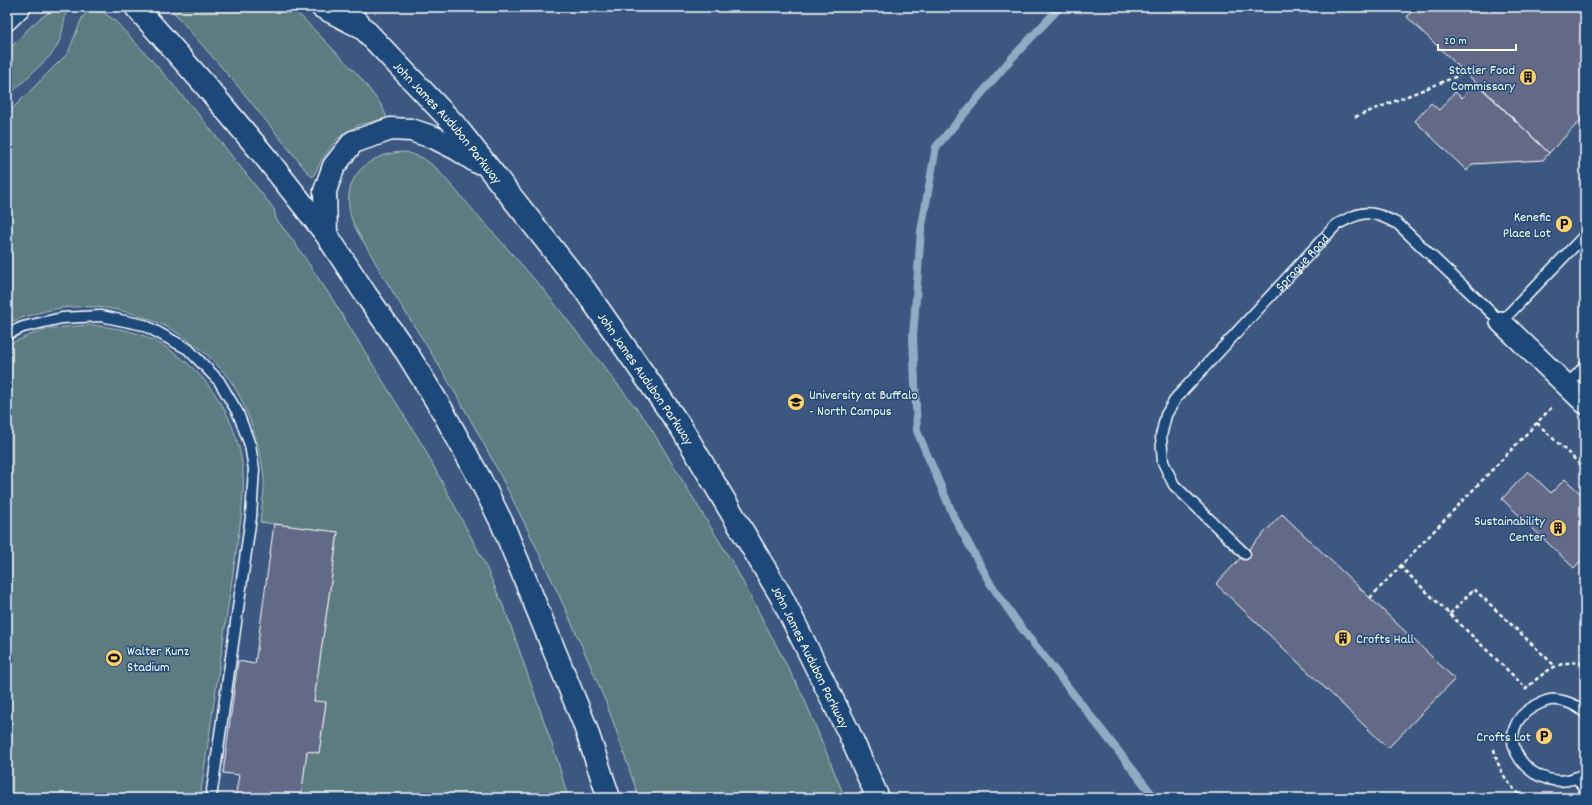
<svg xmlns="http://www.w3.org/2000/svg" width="1592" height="805" font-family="Dekko,sans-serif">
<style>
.built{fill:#3d5980}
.green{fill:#5c7c81;stroke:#aebec0}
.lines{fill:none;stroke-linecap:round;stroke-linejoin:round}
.stream{stroke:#8cadc4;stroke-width:8}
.building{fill:#636b88;stroke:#fff}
.service-casing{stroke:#fff;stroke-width:13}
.minor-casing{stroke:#fff;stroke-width:24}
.tertiary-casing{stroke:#fff;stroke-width:25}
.secondary-casing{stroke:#fff;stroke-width:25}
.path{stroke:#fff;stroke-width:2.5;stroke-dasharray:4 3;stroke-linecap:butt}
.service{stroke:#1f4a7a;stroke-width:10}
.minor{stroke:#1f4a7a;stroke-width:21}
.tertiary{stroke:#1f4a7a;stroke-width:22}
.secondary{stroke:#1f4a7a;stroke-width:22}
.labels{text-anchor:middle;stroke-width:3;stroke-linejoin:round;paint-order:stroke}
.poi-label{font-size:14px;fill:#fff;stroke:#1f4a7a;text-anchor:end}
.street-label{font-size:14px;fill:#fff;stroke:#1f4a7a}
</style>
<rect width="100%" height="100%" fill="#2d517d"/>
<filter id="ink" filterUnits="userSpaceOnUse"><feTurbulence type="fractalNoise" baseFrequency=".025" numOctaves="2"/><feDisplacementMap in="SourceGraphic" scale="8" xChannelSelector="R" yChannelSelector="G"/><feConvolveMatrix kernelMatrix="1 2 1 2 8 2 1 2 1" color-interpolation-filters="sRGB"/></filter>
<g filter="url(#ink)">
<path class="built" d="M7,7H1585V798H7Z"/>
<path class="green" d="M66,7V13L61,37L57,46L51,55L7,97V52C24,34 40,11 66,7Z
M91,7L103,12L114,20L149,57L199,115L274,209L276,219L292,239L331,297L423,446L483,560L507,615L557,759L568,798H301L307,751L319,753L326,703L314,701L338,533L260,522C261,508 265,493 264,479C263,464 259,449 255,435C249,416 241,396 230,380C193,331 133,303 72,307C49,308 28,316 7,323V114L68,53L82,18Z
M169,7H292L360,77L382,106L387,118L359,125L348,131L337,139L322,159L313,177L309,174L237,85Z
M406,152L423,158L436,168L543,289L647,422L735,567L804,698L845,798H639C628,767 619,736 607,705C574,625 537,546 497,469C473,422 446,376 418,332C401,305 384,279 369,251C361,237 350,223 349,207C345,172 374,152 406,152Z
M90,325C108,327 127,329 144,336C194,357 231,403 241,457C245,477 243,497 241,518L200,798H7V345L32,334L53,328Z"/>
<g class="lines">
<path class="stream" d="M1060,7L1011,59L936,147L921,231L913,337L917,431L954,517L990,583L1020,626L1155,798"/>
</g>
<path class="building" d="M1416,7H1585V116L1549,153L1407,17Z
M1476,82L1549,153L1543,160L1472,164L1467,171L1415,121L1431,103L1439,110L1455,92L1462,98Z
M1528,471L1551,493L1565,479L1585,498V556L1574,568L1502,499Z
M1282,514L1455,679L1388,748L1216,584Z
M274,524L338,532L314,701L326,702L319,753L307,751L301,798H235L239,775L223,773L238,661L255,664Z"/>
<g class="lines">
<defs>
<g id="service">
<path d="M7,334L23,327L62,318L101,316L144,325L188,349L219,381L238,413L250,445L254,469L251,517L211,798"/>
<path d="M1567,385L1585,366"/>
<path id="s1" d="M1245,554L1174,485L1163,462L1161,436L1166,415L1176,398L1336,225C1363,210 1370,209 1398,224L1501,322L1585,235"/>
<path d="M1585,713C1576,704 1559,697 1546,701C1474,727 1535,805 1585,773"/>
<path d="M1578,779L1585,790"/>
</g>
<path id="minor" d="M1501,322L1585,403"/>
<path id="tertiary" d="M7,19L19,7"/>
<g id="secondary">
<path d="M136,7L205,85L267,159L326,234L366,295L407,353L442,410L480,479L502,523L584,723L609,798"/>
<path d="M322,7L355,24"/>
<path id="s2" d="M343,7L454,124L585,290L682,429L781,596L849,733L878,798"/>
<path d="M326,234L325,191L334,166L353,142L391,129L411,130L435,138L457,149L477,162"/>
</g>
</defs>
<use href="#service" class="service-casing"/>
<use href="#minor" class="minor-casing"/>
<use href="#tertiary" class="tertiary-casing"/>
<use href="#secondary" class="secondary-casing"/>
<path class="path" d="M1355,117L1465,73
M1537,423L1585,469
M1400,566L1526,688
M1370,598L1553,406
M1450,614L1474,589L1555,666
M1525,690C1541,674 1561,657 1585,664
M1494,749C1498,769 1508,786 1524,798"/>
<use href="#service" class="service"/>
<use href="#minor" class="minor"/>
<use href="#tertiary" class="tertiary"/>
<use href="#secondary" class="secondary"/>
</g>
</g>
<defs>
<symbol id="building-disc" viewBox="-11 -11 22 22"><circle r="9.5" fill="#ffd166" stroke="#1f4a7a"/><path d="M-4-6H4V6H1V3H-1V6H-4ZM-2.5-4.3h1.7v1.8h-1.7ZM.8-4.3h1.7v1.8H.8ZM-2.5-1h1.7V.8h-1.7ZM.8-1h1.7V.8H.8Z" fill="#111"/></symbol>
<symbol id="parking-disc" viewBox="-11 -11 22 22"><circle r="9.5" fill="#ffd166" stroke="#1f4a7a"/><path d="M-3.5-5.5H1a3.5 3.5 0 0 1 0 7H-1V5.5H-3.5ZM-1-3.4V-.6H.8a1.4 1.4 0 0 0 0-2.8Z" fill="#111"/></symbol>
<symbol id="university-disc" viewBox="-11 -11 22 22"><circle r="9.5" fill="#ffd166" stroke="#1f4a7a"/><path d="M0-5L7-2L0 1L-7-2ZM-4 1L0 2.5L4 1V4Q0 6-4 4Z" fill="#111"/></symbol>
<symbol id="stadium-disc" viewBox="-11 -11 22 22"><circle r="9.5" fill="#ffd166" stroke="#1f4a7a"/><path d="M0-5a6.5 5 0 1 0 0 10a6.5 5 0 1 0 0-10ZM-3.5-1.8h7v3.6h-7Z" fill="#111"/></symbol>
</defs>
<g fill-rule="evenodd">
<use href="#building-disc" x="1518" y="67" width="20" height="20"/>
<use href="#parking-disc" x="1554" y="214" width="20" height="20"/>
<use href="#university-disc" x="786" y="392" width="20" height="20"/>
<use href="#building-disc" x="1548" y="518" width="20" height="20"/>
<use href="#building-disc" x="1333" y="628" width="20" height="20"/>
<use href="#stadium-disc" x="104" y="648" width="20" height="20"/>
<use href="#parking-disc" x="1534" y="726" width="20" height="20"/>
</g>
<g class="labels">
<g class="poi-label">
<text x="1515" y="74">Statler Food<tspan x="1515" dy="16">Commissary</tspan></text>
<text x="1551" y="221">Kenefic<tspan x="1551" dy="16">Place Lot</tspan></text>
<text x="809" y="399" text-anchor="start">University at Buffalo<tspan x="809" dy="16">- North Campus</tspan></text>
<text x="1545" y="525">Sustainability<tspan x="1545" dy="16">Center</tspan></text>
<text x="1356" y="643" text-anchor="start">Crofts Hall</text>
<text x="127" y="655" text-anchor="start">Walter Kunz<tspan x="127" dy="16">Stadium</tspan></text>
<text x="1531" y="741">Crofts Lot</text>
</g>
<g class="street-label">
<text dy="5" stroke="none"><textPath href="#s2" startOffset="156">John James Audubon Parkway</textPath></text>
<text dy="5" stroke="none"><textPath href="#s1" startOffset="377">Sprague Road</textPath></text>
<text dy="5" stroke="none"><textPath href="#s2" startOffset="480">John James Audubon Parkway</textPath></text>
<text dy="5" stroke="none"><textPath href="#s2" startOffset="804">John James Audubon Parkway</textPath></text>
</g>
</g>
<rect width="1592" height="805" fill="none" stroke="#1f4a7a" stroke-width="24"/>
<rect x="12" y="12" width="1568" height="781" fill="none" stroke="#fff" stroke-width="1.5" filter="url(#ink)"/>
<path d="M1438 44v6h78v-6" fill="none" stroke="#ffffff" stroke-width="2"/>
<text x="1444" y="44" font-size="12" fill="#ffffff" stroke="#1f4a7a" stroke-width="3" paint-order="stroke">20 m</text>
</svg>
